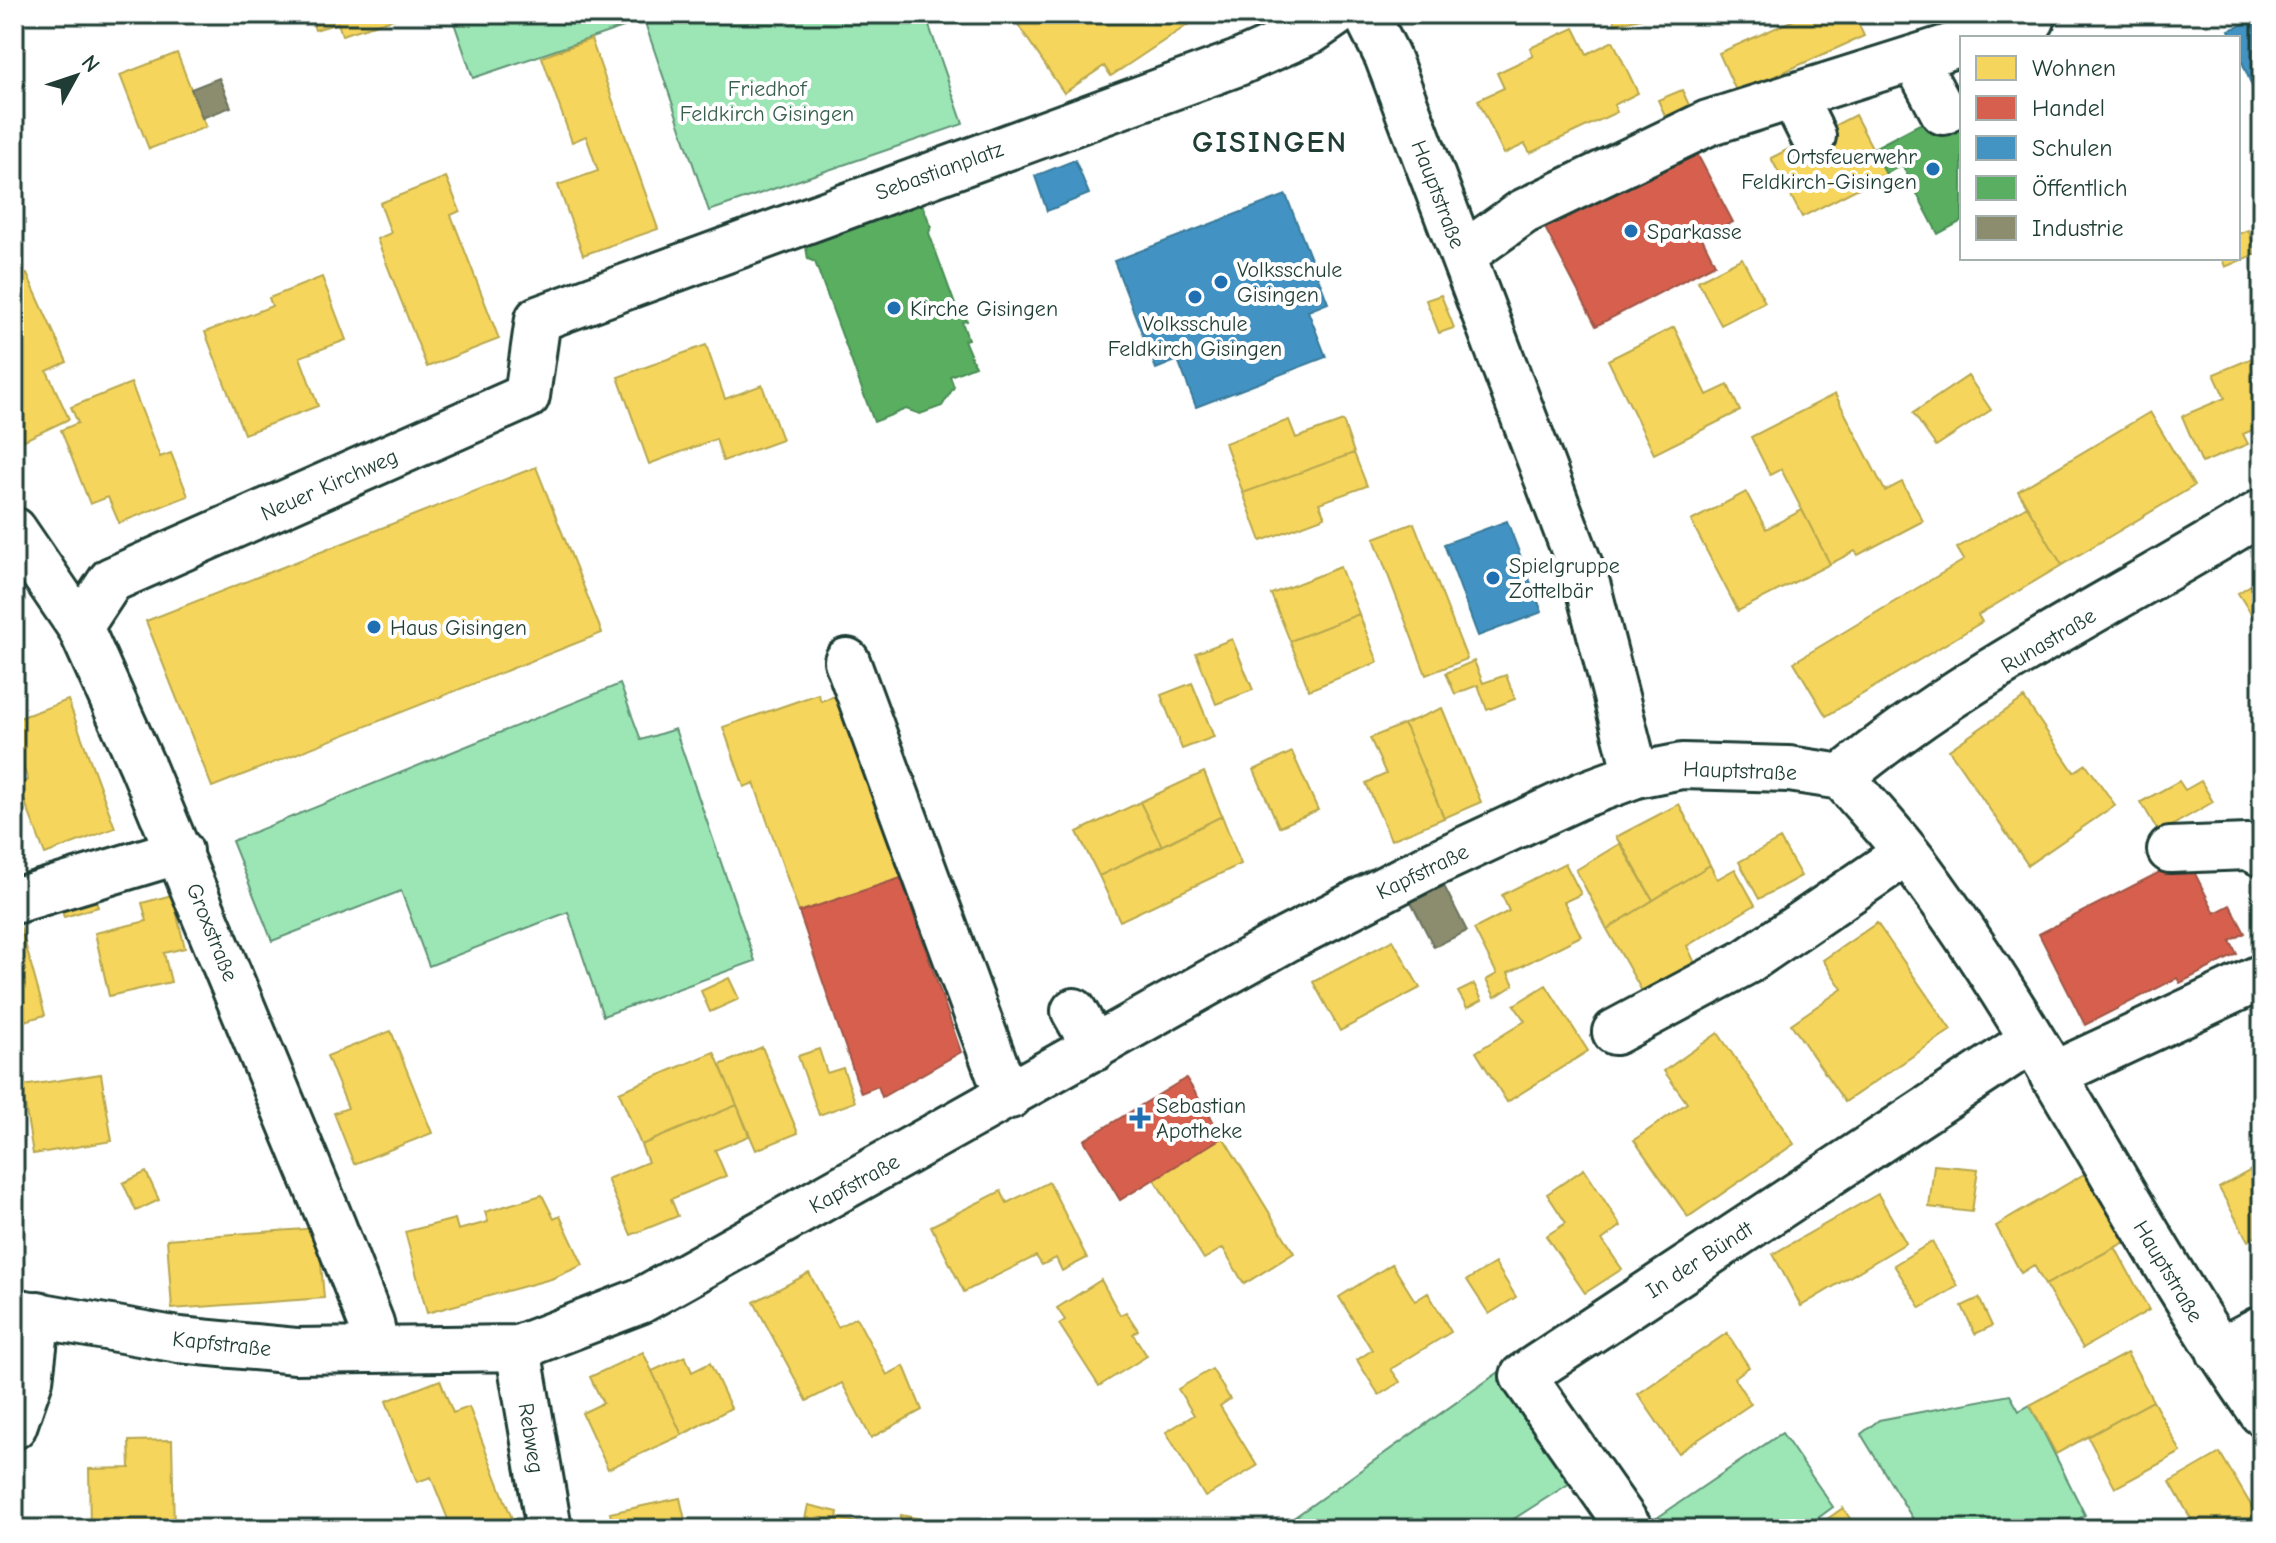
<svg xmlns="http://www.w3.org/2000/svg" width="2276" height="1543" font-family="'Comic Neue',sans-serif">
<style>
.green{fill:#9ce6b5;stroke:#5e9274;stroke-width:2}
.homes{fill:#f6d55c;stroke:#b6a750;stroke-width:2}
.shops{fill:#d6604d;stroke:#9f5646;stroke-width:2}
.schools{fill:#4393c3;stroke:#387998;stroke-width:2}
.public{fill:#5aae61;stroke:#488c54;stroke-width:2}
.industry{fill:#8c8c6e;stroke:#6b745d;stroke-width:2}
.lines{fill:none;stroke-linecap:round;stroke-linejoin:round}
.minor-casing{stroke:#1f3d34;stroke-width:50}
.minor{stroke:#fff;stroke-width:44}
.poi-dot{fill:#1f6fb2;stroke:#fff;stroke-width:3}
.labels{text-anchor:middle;stroke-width:8;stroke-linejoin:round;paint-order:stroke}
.park-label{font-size:22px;fill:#385f4e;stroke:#fff}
.poi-label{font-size:22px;fill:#1f3d34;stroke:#fff;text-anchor:start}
.street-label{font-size:22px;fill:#1f3d34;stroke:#fff}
.district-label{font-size:30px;font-weight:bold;letter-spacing:2px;fill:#1f3d34;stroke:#fff}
</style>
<rect width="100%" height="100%" fill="#fff"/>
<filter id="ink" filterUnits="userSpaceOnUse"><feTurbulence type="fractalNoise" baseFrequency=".0125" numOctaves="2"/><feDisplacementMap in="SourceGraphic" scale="16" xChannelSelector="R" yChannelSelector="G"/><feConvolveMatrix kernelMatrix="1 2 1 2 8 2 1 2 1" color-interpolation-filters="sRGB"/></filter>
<g filter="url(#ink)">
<path class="green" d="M451,14H925L963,124L709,211L644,20L473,78Z
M620,684L641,740L675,729L755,961L603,1016L568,912L429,966L401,891L272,941L232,841Z
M1502,1370L1578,1478L1498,1529H1278Z
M2010,1395L2019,1411L2030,1405L2085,1515L2063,1529H1919L1861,1434L1879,1420Z
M1782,1433L1833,1507L1803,1529H1654L1648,1524Z"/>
<path class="homes" d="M310,14H409L342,35L338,23L315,30Z
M1011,14H1204L1111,76L1104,66L1064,93Z
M1613,14H1654V15L1615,24Z
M1807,14H1854L1864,36L1737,93L1719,53Z
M1574,28L1587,54L1613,41L1638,93L1614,105L1617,112L1530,153L1525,144L1504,154L1478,100L1504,88L1497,73L1533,56L1530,48Z
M591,39L658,229L583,255L558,185L598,171L586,136L572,142L542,57Z
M177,53L206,127L149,149L120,75Z
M1682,90L1695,118L1671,129L1658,100Z
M1855,115L1886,174L1802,217L1771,158Z
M446,177L460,211L451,215L499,339L427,367L377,239L391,233L380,203Z
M2248,230L2258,253L2225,267L2222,258H2238V234Z
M1742,258L1765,302L1721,325L1698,281Z
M27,274L67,362L47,371L69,419L14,445V279Z
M322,277L346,340L300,357L318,406L244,434L205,332L272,306L269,298Z
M1441,295L1454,328L1439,333L1426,300Z
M1674,327L1707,395L1728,385L1740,411L1654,454L1608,360Z
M706,345L725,399L762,385L782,440L723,461L716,439L649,464L618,377Z
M2262,354V426L2243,434L2248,444L2202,463L2182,416L2225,398L2214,374Z
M1968,376L1991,410L1936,446L1913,413Z
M131,383L160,457L171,453L188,496L119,523L108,497L90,504L61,430L78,423L71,407Z
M1835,394L1885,491L1902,482L1923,521L1858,555L1855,551L1830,564L1781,469L1770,475L1751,437Z
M2150,412L2194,486L2062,565L2018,491Z
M1289,420L1296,438L1343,421L1354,453L1243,493L1225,443Z
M1354,453L1367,486L1319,503L1325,517L1261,541L1243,493Z
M536,467L602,633L212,787L146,621Z
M1746,492L1766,529L1802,510L1830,564L1738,611L1691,521Z
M2027,506L2062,565L1978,615L1982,622L1826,716L1794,662L1964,560L1957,548Z
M1414,523L1467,659L1426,675L1374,538Z
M1340,567L1359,614L1290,641L1271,594Z
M2262,578V615L2255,620L2238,593Z
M1359,614L1378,662L1309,690L1290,641Z
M1232,639L1253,690L1216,704L1196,653Z
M1474,661L1483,683L1506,675L1515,699L1487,710L1478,685L1455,694L1446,673Z
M1192,683L1214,737L1182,749L1161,695Z
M818,694L821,701L838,695L901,878L799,912L754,783L744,787L723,727Z
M2024,698L2074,772L2086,764L2115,805L2028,865L1949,750Z
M68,700L115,828L45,854L18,784L28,780L14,744V720Z
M1442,708L1481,802L1444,818L1404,724Z
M1404,724L1444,818L1391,840L1366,783L1386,774L1370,738Z
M1292,752L1318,810L1279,827L1254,770Z
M1204,772L1222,816L1162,846L1140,802Z
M2179,781L2185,790L2201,781L2213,802L2159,833L2141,802Z
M1140,802L1162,846L1099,876L1077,832Z
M1679,804L1710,865L1653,900L1616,837Z
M1222,816L1241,864L1120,921L1099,876Z
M1780,839L1801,876L1759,899L1739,862Z
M1621,843L1653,900L1607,929L1576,870Z
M1565,863L1581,894L1564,902L1581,936L1508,973L1514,985L1495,997L1486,980L1497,974L1474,929L1509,911L1502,895Z
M1710,865L1717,879L1735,869L1755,905L1687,946L1695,963L1643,993L1607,929Z
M93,892L98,907L64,917L59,902Z
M172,895L185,948L164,953L171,982L109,996L95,933L147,921L142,903Z
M1877,923L1951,1030L1845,1102L1791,1024L1842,989L1823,960Z
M20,925L45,1015L14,1024V926Z
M1393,940L1420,988L1340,1031L1313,982Z
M729,978L739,999L710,1012L701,991Z
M1474,984L1482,1000L1467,1008L1458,992Z
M1546,985L1588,1051L1507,1102L1476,1052L1525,1021L1514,1005Z
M391,1031L432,1133L354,1164L334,1113L348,1108L327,1056Z
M1718,1033L1794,1144L1688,1217L1634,1140L1687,1103L1664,1071Z
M762,1047L798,1133L756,1150L720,1065Z
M819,1049L827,1073L843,1068L855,1102L819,1115L798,1056Z
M714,1052L737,1105L641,1145L619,1092Z
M101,1074L112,1141L33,1154L22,1086Z
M737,1105L749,1136L715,1150L726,1176L671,1199L678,1216L631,1235L607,1179L648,1162L641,1145Z
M1223,1137L1294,1253L1244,1284L1223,1248L1204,1259L1154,1179Z
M2262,1164V1233L2248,1241L2219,1188Z
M1934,1165L1978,1169L1972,1212L1929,1207Z
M1584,1169L1621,1226L1602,1240L1622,1269L1585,1293L1546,1236L1566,1223L1547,1194Z
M146,1172L159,1200L136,1211L123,1183Z
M2084,1174L2125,1242L2045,1285L2034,1265L2021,1273L1996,1226Z
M1049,1182L1087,1258L1062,1271L1056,1258L1042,1265L1036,1256L964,1292L931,1226L1001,1191L1007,1203Z
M1878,1194L1906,1243L1801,1306L1773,1254Z
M542,1195L554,1219L560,1216L583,1265L551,1279L427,1313L405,1232L455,1219L458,1230L488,1222L485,1212Z
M318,1228L324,1298L172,1309L167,1239Z
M1932,1242L1958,1286L1921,1308L1894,1265Z
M2115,1247L2149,1310L2083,1348L2045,1285Z
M1495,1263L1516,1297L1489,1314L1467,1280Z
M1392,1264L1415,1301L1428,1293L1451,1332L1391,1369L1400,1382L1379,1395L1357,1360L1372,1350L1339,1297Z
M809,1273L838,1327L856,1317L887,1375L904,1366L922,1410L871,1438L842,1383L807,1401L754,1302Z
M1101,1280L1120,1315L1126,1312L1138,1330L1133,1334L1147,1356L1099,1386L1059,1324L1065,1320L1057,1308Z
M1979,1298L1992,1326L1975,1334L1962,1306Z
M1727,1333L1749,1367L1734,1378L1751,1404L1678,1453L1638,1394Z
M643,1352L682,1435L608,1469L582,1413L603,1403L590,1377Z
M2127,1353L2153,1401L2056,1454L2030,1405Z
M685,1356L692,1372L710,1363L731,1408L682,1435L652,1371Z
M1212,1369L1230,1399L1220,1406L1257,1466L1205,1497L1166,1432L1194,1415L1178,1389Z
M440,1380L453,1413L469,1407L516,1529H446L451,1527L431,1477L417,1482L386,1401Z
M2153,1401L2181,1452L2115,1488L2088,1437Z
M172,1440L174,1529H90L89,1469L130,1468L129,1441Z
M2220,1453L2255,1512L2262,1508V1529H2197L2170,1482Z
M680,1498L687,1529H614L610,1513Z
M808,1505L838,1512L837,1518L889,1529H803Z
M1843,1508L1857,1529H1813Z
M901,1515L951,1525L950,1529H898Z"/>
<path class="shops" d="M1693,146L1733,222L1702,238L1715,264L1596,326L1543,224Z
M2187,858L2215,913L2230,905L2245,933L2230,941L2237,954L2180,983L2177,978L2085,1025L2039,934Z
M901,878L961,1052L882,1097L878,1086L861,1093L799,912Z
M1186,1078L1223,1137L1120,1200L1084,1140Z"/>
<path class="schools" d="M2262,17V102L2259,103L2238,52V38H2232L2229,30Z
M1075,160L1089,194L1047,211L1035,176Z
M1286,195L1328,303L1308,311L1326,357L1196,407L1178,360L1156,369L1114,261Z
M1507,521L1542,612L1478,636L1444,544Z"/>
<path class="public" d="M1962,102V221L1938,234L1902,165L1886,174L1872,149Z
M913,202L923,206L931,227L929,233L957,310L962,307L967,321L962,322L968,339L964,340L975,366L950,376L954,387L942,406L920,414L906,409L874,422L815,262L808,259L805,241Z"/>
<path class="industry" d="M219,78L231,107L202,118L191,89Z
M1444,886L1467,931L1434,947L1411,902Z"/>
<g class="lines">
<defs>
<path id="minor" d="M1366,14L1387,56L1588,587L1636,775
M1976,38L2032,20
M1914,58L1943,112
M1793,96L1813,136
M1463,255L1523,212L1708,123L1962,43
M14,530L80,627L142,765L333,1226L371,1323L376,1350
M80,627L111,580L527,396L538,319L1238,63L1313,30L1336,14
M847,661L998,1072L1010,1096
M1842,777C1968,671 2122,599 2262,512
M2170,850L2248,847L2262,854
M14,901L180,851
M1074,1011L1095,1048
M1615,1032L1746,962L1906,853
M2052,1075L2262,977
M14,1311L179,1340L296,1351L518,1348L640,1301L1287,939L1429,866L1582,795L1636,775L1682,766L1789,769L1842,777C1868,808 1896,837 1920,870C2047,1042 2139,1238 2262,1413
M518,1348L549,1529
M2219,1351L2262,1328
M14,1426L30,1380L38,1314
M1630,1529L1523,1376L2032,1040"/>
</defs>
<use href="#minor" class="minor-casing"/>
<use href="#minor" class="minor"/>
</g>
</g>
<g class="poi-dot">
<circle cx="1933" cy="169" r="8"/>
<circle cx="1631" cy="231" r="8"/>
<circle cx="1221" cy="282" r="8"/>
<circle cx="1195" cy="297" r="8"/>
<circle cx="894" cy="308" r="8"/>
<circle cx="1493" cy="578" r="8"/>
<circle cx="374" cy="627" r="8"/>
<path d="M1136 1106h8v8h8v8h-8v8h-8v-8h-8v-8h8z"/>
</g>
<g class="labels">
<g class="park-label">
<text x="767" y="96">Friedhof<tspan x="767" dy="25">Feldkirch Gisingen</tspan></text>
</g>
<g class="poi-label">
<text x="1917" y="164" text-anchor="end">Ortsfeuerwehr<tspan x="1917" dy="25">Feldkirch-Gisingen</tspan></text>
<text x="1647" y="239">Sparkasse</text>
<text x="1237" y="277">Volksschule<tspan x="1237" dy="25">Gisingen</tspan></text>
<text x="910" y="316">Kirche Gisingen</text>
<text x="1195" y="331" text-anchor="middle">Volksschule<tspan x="1195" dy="25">Feldkirch Gisingen</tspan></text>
<text x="1509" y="573">Spielgruppe<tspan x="1509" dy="25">Zottelbär</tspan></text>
<text x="390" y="635">Haus Gisingen</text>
<text x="1156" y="1113">Sebastian<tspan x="1156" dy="25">Apotheke</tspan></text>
</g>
<g class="street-label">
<text transform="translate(939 170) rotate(-20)" y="8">Sebastianplatz</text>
<text transform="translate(1439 194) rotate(69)" y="8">Hauptstraße</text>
<text transform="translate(329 484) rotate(-24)" y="8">Neuer Kirchweg</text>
<text transform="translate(2048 640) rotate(-31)" y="8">Runastraße</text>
<text transform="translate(1740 770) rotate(2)" y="8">Hauptstraße</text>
<text transform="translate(1422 871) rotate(-26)" y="8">Kapfstraße</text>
<text transform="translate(213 932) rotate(68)" y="8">Groxstraße</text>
<text transform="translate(854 1183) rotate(-29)" y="8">Kapfstraße</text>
<text transform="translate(1699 1259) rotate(-33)" y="8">In der Bündt</text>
<text transform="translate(2169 1271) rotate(59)" y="8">Hauptstraße</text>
<text transform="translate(222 1343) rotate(6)" y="8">Kapfstraße</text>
<text transform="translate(532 1438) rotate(81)" y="8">Rebweg</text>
</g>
<g class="district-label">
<text x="1270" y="152">GISINGEN</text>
</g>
</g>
<rect width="2276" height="1543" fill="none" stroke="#fff" stroke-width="48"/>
<rect x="24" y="24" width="2228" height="1495" fill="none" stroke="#1f3d34" stroke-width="3" filter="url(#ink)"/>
<rect x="1960" y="36" width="280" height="224" fill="#ffffff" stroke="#a5b1ae" stroke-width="2"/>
<rect x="1976" y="56" width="40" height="24" fill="#f6d55c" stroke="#a5b1ae" stroke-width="2"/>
<text x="2032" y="76" font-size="24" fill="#1f3d34">Wohnen</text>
<rect x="1976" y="96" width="40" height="24" fill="#d6604d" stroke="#a5b1ae" stroke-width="2"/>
<text x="2032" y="116" font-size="24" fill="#1f3d34">Handel</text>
<rect x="1976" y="136" width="40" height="24" fill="#4393c3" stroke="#a5b1ae" stroke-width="2"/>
<text x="2032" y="156" font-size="24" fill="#1f3d34">Schulen</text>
<rect x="1976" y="176" width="40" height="24" fill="#5aae61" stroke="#a5b1ae" stroke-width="2"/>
<text x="2032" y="196" font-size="24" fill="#1f3d34">Öffentlich</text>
<rect x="1976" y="216" width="40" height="24" fill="#8c8c6e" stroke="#a5b1ae" stroke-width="2"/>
<text x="2032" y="236" font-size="24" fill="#1f3d34">Industrie</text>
<g transform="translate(76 76) rotate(50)" stroke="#ffffff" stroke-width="6" paint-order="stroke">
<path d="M0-6L14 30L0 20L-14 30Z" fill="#1f3d34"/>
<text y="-12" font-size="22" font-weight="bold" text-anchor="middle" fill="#1f3d34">N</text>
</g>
</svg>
